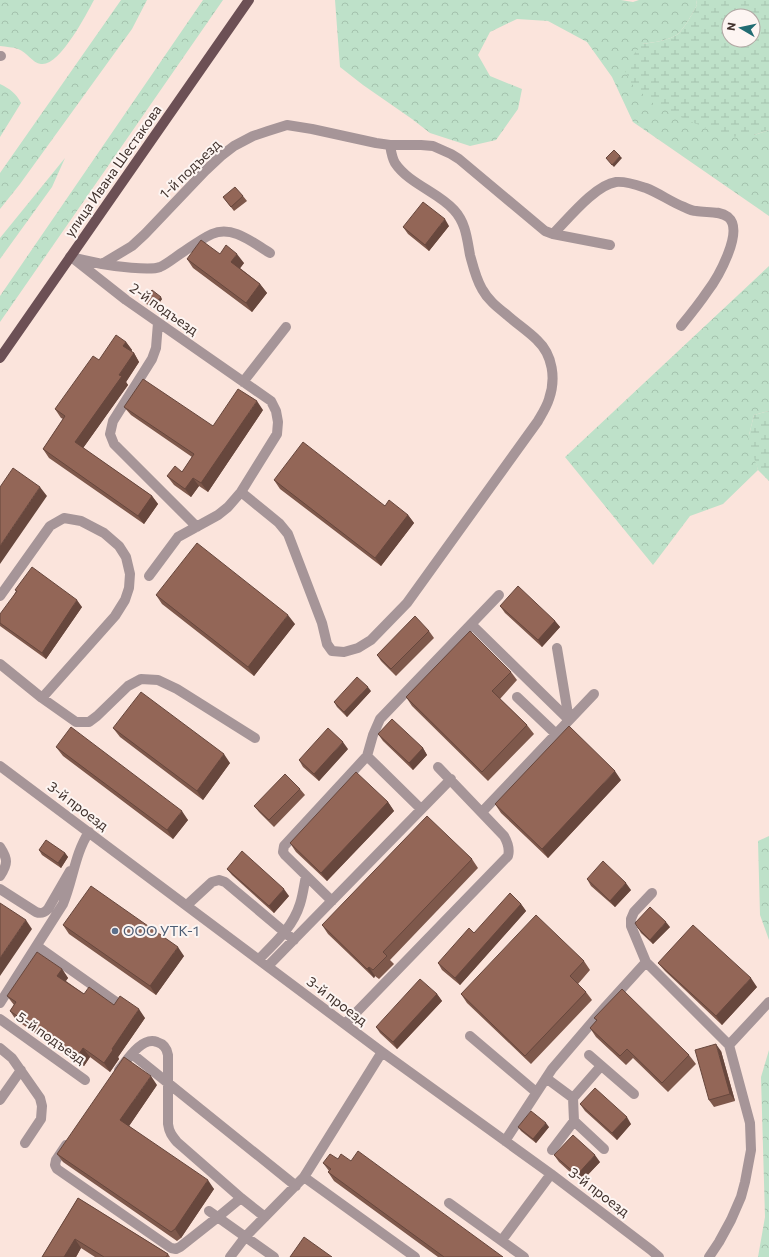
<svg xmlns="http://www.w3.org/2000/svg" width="769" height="1257" font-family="Commissioner,sans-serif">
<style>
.forest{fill:url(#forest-crowns)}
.wetland{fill:url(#wetland-marsh);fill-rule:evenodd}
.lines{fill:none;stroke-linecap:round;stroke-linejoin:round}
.minor{stroke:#a69598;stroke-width:10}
.major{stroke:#6c5055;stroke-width:10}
.wall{fill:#7e584b}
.shaded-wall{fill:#67473d}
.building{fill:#936657;stroke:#67473d}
.service-dot{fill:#5c6f8a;stroke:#fdf5f2;stroke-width:1.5}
.labels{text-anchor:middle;stroke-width:4;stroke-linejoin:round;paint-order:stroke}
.street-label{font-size:14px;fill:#40312c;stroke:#fdf5f2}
.service-label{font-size:14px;fill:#4e5e75;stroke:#fdf5f2;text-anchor:start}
</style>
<defs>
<pattern id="forest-crowns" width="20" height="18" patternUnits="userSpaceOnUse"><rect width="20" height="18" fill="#bee1c9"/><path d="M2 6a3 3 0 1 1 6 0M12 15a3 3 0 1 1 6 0" fill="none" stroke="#a4c2ad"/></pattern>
<pattern id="wetland-marsh" width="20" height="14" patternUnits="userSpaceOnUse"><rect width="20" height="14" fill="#bee1c9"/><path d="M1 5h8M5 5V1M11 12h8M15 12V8" fill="none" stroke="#a4c2ad"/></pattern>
</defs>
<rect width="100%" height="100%" fill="#fbe4dc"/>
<path class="forest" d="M0,0H94C86,15 59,67 41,64C32,63 27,52 18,49C13,47 6,47 0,46Z
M121,0H147L132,29L20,184L0,209V173Z
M203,0H223L0,322V296Z
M335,0H621L633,2L639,0H696L697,5C692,14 686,26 678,34C671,40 651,43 642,44L754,135L769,130V216L633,122L612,77L587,42L548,21L517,19L490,32L478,55L490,76L522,89L518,109L496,140L470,146L430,133L412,119L363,85L340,67Z
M0,84C10,89 16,93 21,103L0,137Z
M65,158L52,187L0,259V238Z
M769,266V411L754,415L749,435L758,470L723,504L690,516L653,565L565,457Z
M769,836V940L760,915L758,841Z
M769,1050V1257H758L765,1217L761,1077Z"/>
<path class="wetland" d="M696,0H769V130L754,135L730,137L689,121L655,105L631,83L625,71L631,58L642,44C651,43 671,40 678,34C686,26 692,14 697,5ZM729,16H753V40H729Z
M769,411V481L758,470L748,439L754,415Z"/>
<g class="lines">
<path class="minor" d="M0,56H1
M553,234C568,219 595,185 616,182C626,181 637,185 646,188C659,193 671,202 684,207C688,209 692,211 696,211C706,213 719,210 728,217C745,231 717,279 707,292C699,304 690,315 681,326
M70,257L102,264L132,246L145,234L205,171L221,156L234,146L253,136L268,131L287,125L312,129L376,143L390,145H421L433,146L451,154L459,159L545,231L553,234L610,245
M74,259L126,300L271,401L276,411L278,422L277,434L241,492L228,507L218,515L178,537L149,576
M102,264C113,266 150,271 160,267C167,264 174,258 180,254C191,247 201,239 212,234C233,225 253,243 270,253
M158,323L156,348L152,359L113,421L110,434L114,444L197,527
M243,382L286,327
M241,492L279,523L288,534L322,623L327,644L332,651L344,652L358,648L371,640L407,603L538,421C542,414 547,406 549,399C556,379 553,355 537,340C528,331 517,324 507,315C497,307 488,300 482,289C476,279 473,266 470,255C467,239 466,223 454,210C438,192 409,184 395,163C392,158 391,151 390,145
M0,596L50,526L64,518L81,521L104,533L119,546L126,557L130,574L129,588L125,600L115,616L42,698
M471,624L569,720
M557,648L569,720
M0,664L42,698L76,722H89L97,716L128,686L141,679L158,680L177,689L255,738
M517,697L556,734
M367,756L421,809
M0,766L382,1052L551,1174L651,1250L659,1257
M482,812L594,694
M0,847C8,859 8,864 0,876
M0,889L36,912C41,914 44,913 48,909L70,871
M652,893L634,912L631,919V926L646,962L729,1045L750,1123L751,1150L745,1182L741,1197L731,1220L719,1242L709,1257
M332,901L285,855L283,852L284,846L367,756L373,735L380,719L499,595
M187,905L212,882L219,880L225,882L294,940
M37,946L119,1004
M259,959C275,943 293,927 300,904C303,895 304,885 306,876
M268,966L451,779
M0,1003L63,904C73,880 75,853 89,832
M0,1019L85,1080
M345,1024L508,856C510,849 508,843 504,836L438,767
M470,1036L536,1092
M729,1045L769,1002
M0,1048L12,1058L40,1098L42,1106L41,1119L25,1143
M132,1054L296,1186
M589,1055L634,1094
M601,1066L573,1098L574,1121L604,1149
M119,1070C127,1060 142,1036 157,1042C164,1044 167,1048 168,1055V1124C169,1132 172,1136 177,1142L241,1198L265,1217
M546,1078L573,1098
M0,1100L21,1070
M505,1141L552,1069L606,1006L646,962
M66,1145L56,1160L55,1165L57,1169L171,1248L176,1249L180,1247L218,1217L241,1198
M552,1150L574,1121
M304,1177L415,1257
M449,1203L524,1257
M209,1211L274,1257
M502,1240L551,1174
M230,1257L246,1236L304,1177L382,1052"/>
<path class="major" d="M0,358L249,0"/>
</g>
<path class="wall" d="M243,196L247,201L234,211L223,197Z
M449,226L429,251L408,234L403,227Z
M220,254L244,263L240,268L260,284L267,293L252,312L193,268L187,259Z
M162,299L154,310L145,303L144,301Z
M126,342L132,350L131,352L134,353L139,362L126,382L128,385L83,448L152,496L158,504L144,524L49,458L43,449L63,419L61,418L55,409L99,360Z
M124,407L213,426L263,410L208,492L199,486L191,497L174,485L167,476L182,472L192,457L131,415Z
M274,480L385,506L408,515L414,523L381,566L280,489Z
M15,590L82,607L46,659L0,626V623L16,591Z
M156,595L295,624L254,676L162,604Z
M500,606L555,621L560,627L542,647L505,613Z
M429,631L434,638L396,676L381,661L377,655Z
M511,672L517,680L500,699L527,725L534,734L488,781L412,706L406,697Z
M371,691L347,717L337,707L334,702Z
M113,728L230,763L203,800L120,737Z
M378,734L423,748L427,755L413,770L383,741Z
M56,747L188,820L173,839L63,756Z
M348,749L319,781L303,767L299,760Z
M621,780L548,858L501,813L495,804Z
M300,789L305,795L274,827L259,812L254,806Z
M388,802L394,811L327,881L296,852L290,843Z
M39,850L65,853L68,857L61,868L42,855Z
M472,859L478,868L390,960L394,964L379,979L375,976L374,978L328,934L322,925Z
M227,869L289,896L274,913L232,875Z
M587,879L631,890L615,907L591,886Z
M521,904L526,911L460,985L442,970L438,963L474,933Z
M63,925L184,956L156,995L69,934Z
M670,927L653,944L641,933L638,928Z
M584,961L590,970L578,984L586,992L592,1000L531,1064L467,1003L461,994Z
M658,963L757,987L722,1025L665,971Z
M62,969L68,978L66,981L84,994L114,1005L145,1018L118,1057L119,1059L110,1072L90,1057L84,1066L16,1020L10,1011L14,1005L7,996Z
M437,994L442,1001L397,1049L380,1033L376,1027Z
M594,1018L689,1055L696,1064L668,1092L633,1058L626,1065L596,1037L590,1028L597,1021Z
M721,1051L735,1101L714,1107L709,1100Z
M157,1085L129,1126L214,1189L181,1238L177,1241L63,1162L57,1154Z
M580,1104L631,1124L617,1140L585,1111Z
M518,1127H549L536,1143L521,1131Z
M554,1155L600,1162L581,1182L559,1162Z
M338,1159L351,1161L503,1257H438L334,1181L328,1172L329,1171L323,1163Z
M78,1198L168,1254L170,1257H95L81,1248L76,1257H42Z"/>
<path class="shaded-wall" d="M620,156L622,158L614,167L612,165Z
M445,219L449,226L429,251L425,245Z
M237,254L244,263L238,271L231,262Z
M260,284L267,293L252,312L246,303Z
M161,297L162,299L154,310L152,308Z
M126,342L132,350L129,355L123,346Z
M134,353L139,362L126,382L128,385L81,451L75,442Z
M257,401L263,410L208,492L201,483Z
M193,478L199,486L191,497L185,489Z
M40,487L47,496L0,564V546Z
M152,496L158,504L144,524L138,516Z
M408,515L414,523L381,566L375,558Z
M77,600L82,607L46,659L42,653Z
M288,615L295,624L254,676L248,667Z
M555,621L560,627L542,647L538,640Z
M368,687L371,691L347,717L344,712Z
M343,742L348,749L319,781L314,774Z
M423,748L427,755L413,770L409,763Z
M224,754L230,763L203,800L197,791Z
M615,771L621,780L548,858L542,849Z
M388,802L394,811L327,881L321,873Z
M182,811L188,820L173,839L167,830Z
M65,853L68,857L61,868L58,863Z
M626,883L631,890L615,907L610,901Z
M284,889L289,896L274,913L269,906Z
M521,904L526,911L460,985L455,978Z
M26,920L32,929L0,976V958Z
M666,922L670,927L653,944L650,940Z
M178,947L184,956L156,995L150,986Z
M369,967L375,976L374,978L367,969Z
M62,969L68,978L63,984L57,976Z
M751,978L757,987L722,1025L716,1016Z
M437,994L442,1001L397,1049L393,1042Z
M139,1009L145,1018L118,1057L119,1059L110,1072L104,1063L112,1049Z
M716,1044L721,1051L735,1101L730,1094Z
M83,1048L90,1057L84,1066L77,1057Z
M151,1076L157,1085L127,1129L120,1120Z
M627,1117L631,1124L617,1140L612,1133Z
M546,1123L549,1127L536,1143L533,1139Z
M595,1155L600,1162L581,1182L577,1175Z
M208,1180L214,1189L181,1238L175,1229Z
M75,1239L81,1248L76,1257H64Z"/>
<path class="building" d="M614,150L620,156L612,165L606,158Z
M235,187L243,196L231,207L223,197Z
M423,202L445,219L425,245L403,227Z
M201,240L220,254L226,245L237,254L231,262L260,284L246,303L187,259Z
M152,290L161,297L152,308L144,301Z
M116,335L126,342L123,346L134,353L119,375L122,376L75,442L152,496L138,516L43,449L65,416L55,409L93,356L99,360Z
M143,379L213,426L238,389L257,401L201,483L193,478L185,489L167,476L175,466L182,472L194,454L124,407Z
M303,442L385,506L389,500L408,515L375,558L274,480Z
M13,468L40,487L0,546V487Z
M197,543L288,615L248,667L156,595Z
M32,567L77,600L42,653L0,623V614L17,591L15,590Z
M518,586L555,621L538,640L500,606Z
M415,616L429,631L391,669L377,655Z
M470,631L511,672L492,691L527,725L482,772L406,697Z
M357,677L368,687L344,712L334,702Z
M141,692L224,754L197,791L113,728Z
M392,719L423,748L409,763L378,734Z
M569,726L615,771L542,849L495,804Z
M71,727L182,811L167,830L56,747Z
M328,728L343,742L314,774L299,760Z
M356,772L388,802L321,873L290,843Z
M285,774L300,789L269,820L254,806Z
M427,816L472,859L383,952L387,956L373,970L369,967L367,969L322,925Z
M46,840L65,853L58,863L39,850Z
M242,851L284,889L269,906L227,869Z
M603,861L626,883L610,901L587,879Z
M91,886L178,947L150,986L63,925Z
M510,893L521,904L455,978L438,963L469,928L474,933Z
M0,903L26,920L0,958Z
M650,907L666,922L650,940L638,928L635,923Z
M536,915L584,961L570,976L586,992L525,1056L461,994Z
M693,925L751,978L716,1016L658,963Z
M37,952L62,969L57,976L84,994L89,987L114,1005L120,996L139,1009L112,1049L113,1050L104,1063L83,1048L77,1057L10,1011L16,1002L7,996Z
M420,979L437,994L393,1042L376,1027Z
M622,989L689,1055L662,1083L627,1049L620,1056L590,1028L597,1020L594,1018Z
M716,1044L730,1094L709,1100L695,1050Z
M124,1057L151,1076L120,1120L208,1180L175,1229L171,1232L57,1154Z
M595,1088L627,1117L612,1133L580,1104Z
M531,1111L546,1123L533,1139L518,1127Z
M573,1135L595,1155L577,1175L554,1155Z
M358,1151L503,1257H444L328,1172L331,1169L323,1163L330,1154L338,1159L341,1154L351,1161Z
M78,1198L168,1254L166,1257H104L75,1239L64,1257H42Z
M304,1237L332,1257H290Z"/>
<circle class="service-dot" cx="115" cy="931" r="4"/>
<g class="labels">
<g class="street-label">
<text transform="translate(190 169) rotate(-44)" y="5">1-й подъезд</text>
<text transform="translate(113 171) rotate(-55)" y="5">улица Ивана Шестакова</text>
<text transform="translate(164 309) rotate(35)" y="5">2-й подъезд</text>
<text transform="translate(78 806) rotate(37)" y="5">3-й проезд</text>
<text transform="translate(337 1001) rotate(37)" y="5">3-й проезд</text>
<text transform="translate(51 1038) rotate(35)" y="5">5-й подъезд</text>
<text transform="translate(599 1192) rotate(37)" y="5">3-й проезд</text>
</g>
<g class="service-label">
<text x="123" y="936">ООО УТК-1</text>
</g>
</g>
<g transform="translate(741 28) rotate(279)"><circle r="19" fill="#fdf5f2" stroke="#b1a7a3"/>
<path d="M0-3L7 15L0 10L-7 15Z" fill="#216c72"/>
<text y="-6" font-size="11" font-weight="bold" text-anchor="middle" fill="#40312c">N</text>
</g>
</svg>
